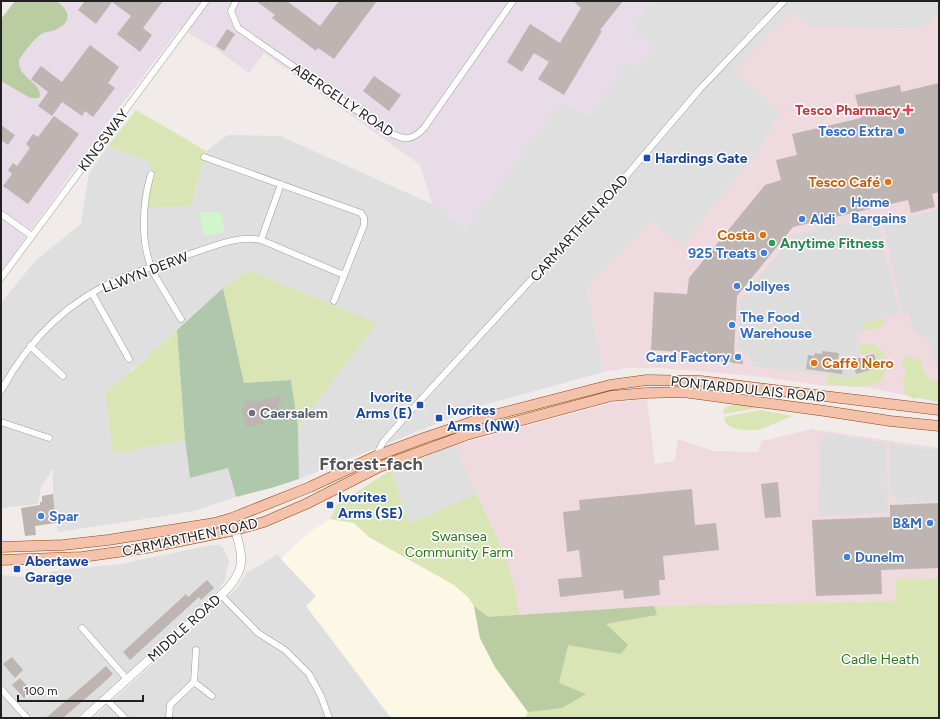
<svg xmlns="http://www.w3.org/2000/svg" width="940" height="719" font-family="Figtree,sans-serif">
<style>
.residential{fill:#dfdfdf}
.commercial{fill:#efdbdf}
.industrial{fill:#e8dce9}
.education{fill:#fdf7e6}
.grass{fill:#d9e5b5}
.forest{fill:#b9cca2}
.cemetery{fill:#afc8ac}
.park{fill:#d3f5cc}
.parking{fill:#ddd}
.building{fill:#beb4b2}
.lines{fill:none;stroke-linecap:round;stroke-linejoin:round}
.minor-casing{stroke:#9e9e9e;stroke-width:7}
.tertiary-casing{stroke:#9e9e9e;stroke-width:9}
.primary-casing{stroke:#90450f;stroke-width:11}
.minor{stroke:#fff;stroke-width:6}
.tertiary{stroke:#fff;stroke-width:8}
.primary{stroke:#f4c2ab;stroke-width:10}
.health-dot{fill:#e0444e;stroke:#fff;stroke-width:1.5}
.shop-dot{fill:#3f7fe0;stroke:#fff;stroke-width:1.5}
.transit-dot{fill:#1a4fb4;stroke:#fff;stroke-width:1.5}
.food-dot{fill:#e8710a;stroke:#fff;stroke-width:1.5}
.leisure-dot{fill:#2e9e5b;stroke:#fff;stroke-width:1.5}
.worship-dot{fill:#6b7280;stroke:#fff;stroke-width:1.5}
.labels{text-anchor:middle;stroke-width:3;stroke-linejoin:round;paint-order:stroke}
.street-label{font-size:14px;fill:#212121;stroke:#fff}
.health-label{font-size:14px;font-weight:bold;fill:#be3a42;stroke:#fff;text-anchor:end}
.shop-label{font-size:14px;font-weight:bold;fill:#366cbe;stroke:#fff;text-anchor:start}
.transit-label{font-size:14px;font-weight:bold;fill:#164399;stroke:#fff;text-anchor:start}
.food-label{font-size:14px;font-weight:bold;fill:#c56008;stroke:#fff;text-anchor:end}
.leisure-label{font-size:14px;font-weight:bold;fill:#27864d;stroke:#fff;text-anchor:start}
.worship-label{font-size:14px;font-weight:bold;fill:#5b616d;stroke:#fff;text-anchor:start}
.park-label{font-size:14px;fill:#277817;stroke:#fff}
.district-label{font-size:18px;font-weight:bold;fill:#545454;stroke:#fff}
</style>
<rect width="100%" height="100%" fill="#f1ece9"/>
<path class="residential" d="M651,1H939V15L918,29L809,26L734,70L781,112L770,132L755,156L681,247L587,288L604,372L483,405L299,479L298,427L376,323L223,288L149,355L148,358L131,370L127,376L105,392L113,454L185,440L190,478L228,468L236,497L194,511L151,518L58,532L53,495V469L41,487L38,504L1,508V303L36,260L81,224L89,173L108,146L150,162L152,171L150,174L191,206L206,151L228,135L280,136L432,204L466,230L559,103L591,116L628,60L638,67L632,30Z
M455,445L477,494L409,523L391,470Z
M212,545H220L224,549L229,561L225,580L217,592L78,718H1V575L23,577L54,571L120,564Z
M277,554L316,596L307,606L391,718H93L237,588L247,572L259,566Z"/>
<path class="commercial" d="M793,11L809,26L918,29L938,16L939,18V402L866,387L826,386L754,376L707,372L661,368H626L604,372L587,288L651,221L682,246L755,156L770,132L781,112L734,71L770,33Z
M647,399L655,464L674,461L678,439L714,451L758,452L762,441L811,429L939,448V578L896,579V601L654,606L518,615L517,596L506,557L455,445L611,403Z"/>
<path class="industrial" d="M56,1H651L632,30L653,46L638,67L628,60L591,116L559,104L466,230L432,204L420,165L264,53L249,73L217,50L180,28L106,125L1,272V81L30,98L33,82L23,74L19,66V60L23,53L42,33L52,31L67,13Z"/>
<path class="education" d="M330,519L354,523L369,537L454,585L468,597L474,606L480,638L495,667L528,712L525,718H391L306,606L316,596L281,559L307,534Z"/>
<path class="grass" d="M136,110L206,151L191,206L145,208L152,175L150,162L108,146Z
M249,271L377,323L298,427L291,380L244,383L223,288Z
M886,318C883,329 874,330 864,330L862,323Z
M177,330L185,440L113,454L105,392C120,381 133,369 148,358L149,355Z
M867,344H873L883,351C896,397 855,386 827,384L828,375L844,377L856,376V374L878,368L874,352L861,355L859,345Z
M908,356L916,359L917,357C923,362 921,369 926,374C929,379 935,379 939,383V402L918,398L914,399L905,394L903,382L905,375V370L901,361Z
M735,404L757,407L758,408L723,414L724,408Z
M760,410L793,416C781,420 767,428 755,430C745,431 724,430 724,417Z
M391,470L409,523L477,494L506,557L517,596L519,615L654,606L896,601V579L939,578V718H525L528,712L495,667L480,638L474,606L468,597L454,585L369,537L354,523L330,519L338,504Z"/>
<path class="forest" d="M15,1H56C73,12 71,24 52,31C49,32 45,32 43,33C37,36 20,56 19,61C18,77 38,80 40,94L39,98H30L1,81V19Z
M474,606L488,617L654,606L657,615L606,624L628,645L621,654L568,645L559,683L586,694L562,708L528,712L495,667L480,638Z"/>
<path class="cemetery" d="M223,288L244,383L291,380L298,427L299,479L271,488L236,497L228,468L190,478L185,440L177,330Z"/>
<path class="park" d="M199,212H220L225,232L204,236Z"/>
<path class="parking" d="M939,210V367L936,368L929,339L921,336L916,332L912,326L910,315L903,314L883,223Z
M874,216L877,219L899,314L863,323L864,331L856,333L860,345L857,346L859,355L854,356V359L852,360L857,376L844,377L751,366V360L749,359V354H743V349H738L740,301L778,254L795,234Z
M824,433L886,443L888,513L819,516L820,445Z
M889,443L922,449H939V501L895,503V495H890Z"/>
<path class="building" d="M85,1H163L143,28L152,35L140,52L117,34L131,16L112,2L96,24L78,10Z
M256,1H287L320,26L339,1H377L334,59L318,48L316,51L272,18L275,15Z
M573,1H623L600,30L602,31L564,95L538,79L549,62L534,53L522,72L507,62L530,24L560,43L581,8Z
M227,29L235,34L224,51L216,46Z
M90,45L119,67L108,83L115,88L93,117L85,111L82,116L62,102L52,116L38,106L48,92L31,79L41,66L62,82Z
M374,76L401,95L389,111L363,91Z
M939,83V192L932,194L935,207L911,213L908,200L793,227L737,296L734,353L742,354L743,364L732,363V362L692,360L693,353L651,350L654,292L687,294L689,278L765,185L781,180L776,160L797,155L792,134L861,118L855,95L900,85L901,92Z
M54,116L79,134L28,204L3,186L12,174L8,170L13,163L17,166L30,148L26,144L33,134L38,137Z
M1,125L15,135L8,145L1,140Z
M822,351L839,353L837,367L843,368L842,374L806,369L808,355L814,356L815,353L822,354Z
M874,354L878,368L856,374L852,360Z
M280,395L282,402L277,404L280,415L264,420L265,423L247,428L241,408L245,407L243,402L253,400L254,403Z
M778,482L781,517L765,518L761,484Z
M692,489L695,525L716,523L719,550L663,556L665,580H659L660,595L624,599L623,590L560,597L558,579L582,577L579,550L567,552L563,512L580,510L579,500Z
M53,494L56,523L35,526L36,535L25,536L21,508L40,505V502H42V496Z
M939,503V568L881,570L882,594L816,596L812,520L890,517V505Z
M207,580L214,588L201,600L199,597L130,660L123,652L186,594L188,597Z
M12,657L23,670L15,678L3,664Z
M106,666L113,674L100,686L63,718H46Z
M20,678L32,691L24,698L12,685Z"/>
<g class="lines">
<defs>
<path id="minor" d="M236,1L231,11L238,28L388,132C404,140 411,142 424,128L513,1
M204,157L361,213L364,218V225L334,301
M151,174C142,204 140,245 154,274L181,319
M1,214L32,236
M261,240L281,184
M1,278L206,1
M92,293L129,359
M30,346L63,376
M1,391C28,341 67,301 121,278C143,269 167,262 190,254C212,247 237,235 261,240L344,275
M1,422L49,438
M379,467L376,456L383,442L417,404L621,182L700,89L784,1
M221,595L258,633L285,650L309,674L321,696L329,718
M82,628L127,679
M194,682L212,696
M1,689L27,718
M105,698L125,718
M169,718L170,705L194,682L196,650"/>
<path id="tertiary" d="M84,718L221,595C251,567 241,554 232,518"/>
<path id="primary" d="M1,547L63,545L108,540L215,523L232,518L310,487L376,456L424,438L486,417L610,385L647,380L701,381L939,410
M1,560L82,557L146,548L235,530L264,522L306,504L379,467L439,445L466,435L611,396L646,393L683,392L825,411L890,421L939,426"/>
</defs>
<use href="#minor" class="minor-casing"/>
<use href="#tertiary" class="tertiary-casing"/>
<use href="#primary" class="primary-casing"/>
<use href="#minor" class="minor"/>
<use href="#tertiary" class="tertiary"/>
<use href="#primary" class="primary"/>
</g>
<path class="health-dot" d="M906 104h4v4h4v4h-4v4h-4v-4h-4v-4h4z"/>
<g class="shop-dot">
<circle cx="901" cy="131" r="4"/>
<circle cx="843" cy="210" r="4"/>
<circle cx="802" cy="219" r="4"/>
<circle cx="764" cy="253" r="4"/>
<circle cx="737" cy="286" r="4"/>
<circle cx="732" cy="325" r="4"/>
<circle cx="738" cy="357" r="4"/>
<circle cx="41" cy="516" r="4"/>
<circle cx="930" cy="523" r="4"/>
<circle cx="847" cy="557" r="4"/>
</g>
<g class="transit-dot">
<rect x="643" y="154" width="8" height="8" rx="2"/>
<rect x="416" y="401" width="8" height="8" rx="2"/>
<rect x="435" y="414" width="8" height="8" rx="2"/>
<rect x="326" y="501" width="8" height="8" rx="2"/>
<rect x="13" y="565" width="8" height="8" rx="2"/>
</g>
<g class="food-dot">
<circle cx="888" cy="182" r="4"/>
<circle cx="763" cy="235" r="4"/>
<circle cx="814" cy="363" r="4"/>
</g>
<circle class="leisure-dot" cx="772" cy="243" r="4"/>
<circle class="worship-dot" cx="252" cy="413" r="4"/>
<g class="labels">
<g class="street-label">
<text transform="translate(343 100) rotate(34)" y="5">ABERGELLY ROAD</text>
<text transform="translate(103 140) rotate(-53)" y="5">KINGSWAY</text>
<text transform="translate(579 228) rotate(-48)" y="5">CARMARTHEN ROAD</text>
<text transform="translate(145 272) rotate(-21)" y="5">LLWYN DERW</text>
<text transform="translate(748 389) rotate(6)" y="5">PONTARDDULAIS ROAD</text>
<text transform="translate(190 537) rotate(-12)" y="5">CARMARTHEN ROAD</text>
<text transform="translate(184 628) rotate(-42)" y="5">MIDDLE ROAD</text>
</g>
<g class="health-label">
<text x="900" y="115">Tesco Pharmacy</text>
</g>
<g class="shop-label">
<text x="893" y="136" text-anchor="end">Tesco Extra</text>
<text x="851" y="207">Home<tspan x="851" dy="16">Bargains</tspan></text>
<text x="810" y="224">Aldi</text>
<text x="756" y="258" text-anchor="end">925 Treats</text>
<text x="745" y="291">Jollyes</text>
<text x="740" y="322">The Food<tspan x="740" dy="16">Warehouse</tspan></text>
<text x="730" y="362" text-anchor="end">Card Factory</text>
<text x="49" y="521">Spar</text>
<text x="922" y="528" text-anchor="end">B&amp;M</text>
<text x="855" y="562">Dunelm</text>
</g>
<g class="transit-label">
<text x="655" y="163">Hardings Gate</text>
<text x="412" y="402" text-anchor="end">Ivorite<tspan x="412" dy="16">Arms (E)</tspan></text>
<text x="447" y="415">Ivorites<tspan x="447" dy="16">Arms (NW)</tspan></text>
<text x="338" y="502">Ivorites<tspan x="338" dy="16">Arms (SE)</tspan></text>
<text x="25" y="566">Abertawe<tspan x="25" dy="16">Garage</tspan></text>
</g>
<g class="food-label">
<text x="880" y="187">Tesco Café</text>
<text x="755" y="240">Costa</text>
<text x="822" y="368" text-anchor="start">Caffè Nero</text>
</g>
<g class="leisure-label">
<text x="780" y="248">Anytime Fitness</text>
</g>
<g class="worship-label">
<text x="260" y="418">Caersalem</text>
</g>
<g class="park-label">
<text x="459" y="541">Swansea<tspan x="459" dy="16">Community Farm</tspan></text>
<text x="880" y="664">Cadle Heath</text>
</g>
<g class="district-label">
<text x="371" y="470">Fforest-fach</text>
</g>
</g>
<rect width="940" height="719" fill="none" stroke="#212121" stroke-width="4"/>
<path d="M18 695v6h125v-6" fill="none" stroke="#212121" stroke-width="2"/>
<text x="24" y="695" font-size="12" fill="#212121" stroke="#ffffff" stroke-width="3" paint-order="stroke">100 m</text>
</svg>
